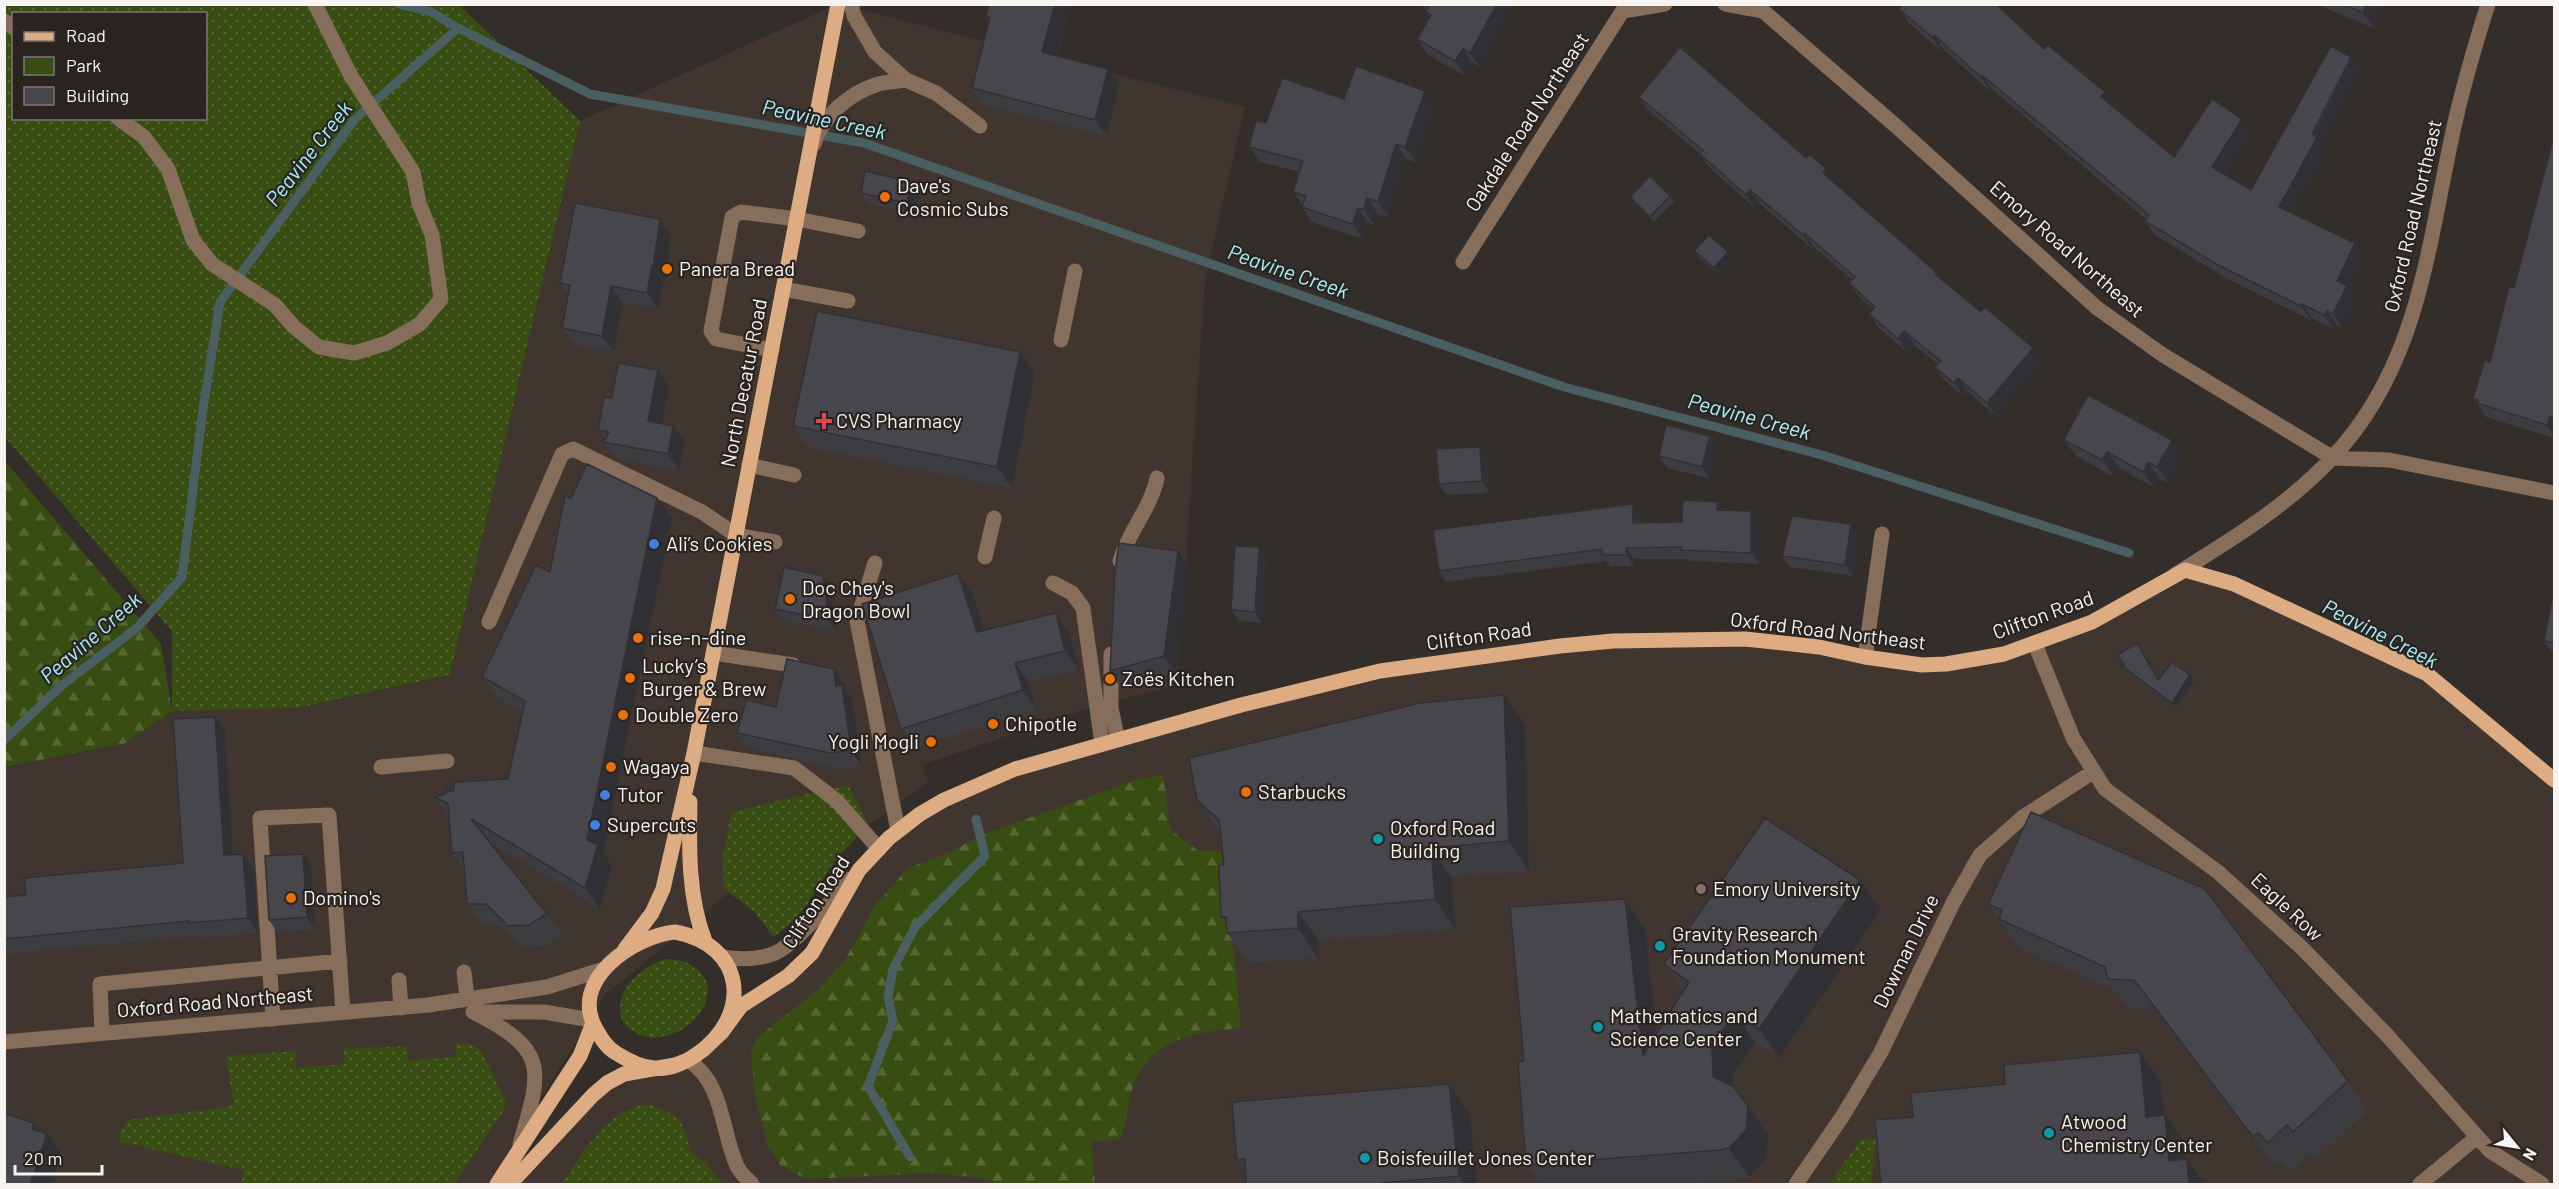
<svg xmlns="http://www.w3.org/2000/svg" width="2559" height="1189" font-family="Barlow,sans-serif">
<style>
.built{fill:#41362f}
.green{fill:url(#green-dots);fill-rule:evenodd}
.forest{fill:url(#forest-firs)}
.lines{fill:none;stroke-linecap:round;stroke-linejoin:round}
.stream{stroke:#4a5f61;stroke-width:9}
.minor{stroke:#866e5a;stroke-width:15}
.major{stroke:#ddac82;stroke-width:15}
.wall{fill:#3c3c41}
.shaded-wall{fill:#313135}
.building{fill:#46464c;stroke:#313135;stroke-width:1.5}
.food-dot{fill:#e8710a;stroke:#2a2421;stroke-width:2}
.health-dot{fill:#e0444e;stroke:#2a2421;stroke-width:2}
.shop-dot{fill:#3f7fe0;stroke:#2a2421;stroke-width:2}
.culture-dot{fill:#0f9aa8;stroke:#2a2421;stroke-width:2}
.education-dot{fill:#8d6e63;stroke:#2a2421;stroke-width:2}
.labels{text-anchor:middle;stroke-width:4.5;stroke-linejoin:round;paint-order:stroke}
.street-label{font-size:20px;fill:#f8f4f1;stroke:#2a2421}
.poi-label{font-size:20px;fill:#f8f4f1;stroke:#2a2421;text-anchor:start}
.water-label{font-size:21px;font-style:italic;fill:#a7f2fb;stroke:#2a2421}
</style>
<defs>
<pattern id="green-dots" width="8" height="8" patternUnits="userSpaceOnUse" patternTransform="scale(1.5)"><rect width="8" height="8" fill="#384d11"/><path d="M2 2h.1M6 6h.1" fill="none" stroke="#566734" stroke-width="1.8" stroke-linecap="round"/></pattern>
<pattern id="forest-firs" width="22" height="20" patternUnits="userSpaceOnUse" patternTransform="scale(1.5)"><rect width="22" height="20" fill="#384d11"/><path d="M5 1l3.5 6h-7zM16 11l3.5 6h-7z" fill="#566734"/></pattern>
</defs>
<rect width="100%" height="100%" fill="#342e2b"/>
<path class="built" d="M837,4L1245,107L1205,279L1177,685L1087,708L922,765L928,782L879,818L731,891L605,995L488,1184H5V767L126,743L172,711L297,708L450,676L580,121Z
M2185,570L2427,674L2554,780V1184H510L607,1083L675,1065L730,1020L788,976L859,870L959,792L1380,671L1695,638L1904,663L2035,644Z"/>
<path class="green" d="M4,5H459L580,121L450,675L297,708L172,711V631L5,437ZM14,14H206V118H14Z
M848,785L868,825C857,838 843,851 833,864C812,893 805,917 773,937L755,912L724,889L723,858L731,812Z
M664,959C677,959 688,961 698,970C734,1003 660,1068 622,1021C613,990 639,970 664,959Z
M455,1043L469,1044L481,1050L506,1102L504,1110L454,1184H241L244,1170L121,1142L118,1135L129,1120L234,1106L226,1056L295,1051L296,1068L344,1064V1049L407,1046L408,1061L456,1057Z
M641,1105H651L674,1115L682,1124L691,1152L705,1162L723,1184H561C583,1155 603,1115 641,1105Z
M1861,1139H1876L1871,1184H1829Z"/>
<path class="forest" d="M4,460L161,644L172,711L126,743L5,767Z
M1161,775C1169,794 1166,809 1170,829L1198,851L1212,850L1224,853L1241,1028C1194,1032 1148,1039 1132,1090C1127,1105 1127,1125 1120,1139L1091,1142L1095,1184H1001L975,1177L930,1173L806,1179L780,1165L767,1143L755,1095L751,1051L758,1037L819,989L845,960L874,907L908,868L950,852L987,833L1133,781Z"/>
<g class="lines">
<path class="stream" d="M399,4L431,12L458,28L590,94L864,143L1564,387L1822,455L2129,553
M4,740L61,686L138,627L182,577L203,409L220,302L355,119L458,28
M910,1157L868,1086L893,1021L888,997L893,969L915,927L985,856L976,819"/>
<path class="minor" d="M851,4L854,16L875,52L906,80L936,93L980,126
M1725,4L1763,11
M1760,4L1763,11L1896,126L2097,308L2163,355L2333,458L2389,460L2554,493
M1623,11L1665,4
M4,21L14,28
M118,118L144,137L168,169L193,240L212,264L275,305L294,327L319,347L354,353L387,343L420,324L441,299L432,235L419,203L413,172L351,76L315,4
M814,144C822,116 850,93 878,84C886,82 897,81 906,80
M1463,262L1627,4
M783,289L848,301
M1061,340L1075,271
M772,350L716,339L711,331L732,217L741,212L797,219L858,231
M749,465L794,475
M985,557L994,518
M1120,561C1129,530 1151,508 1157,478
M875,563L857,621L898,831
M2176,574C2231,540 2287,506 2332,458C2422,363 2428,239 2456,118C2465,80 2476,42 2488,4
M1053,583L1072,593L1083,608L1102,744
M489,622L562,454L573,449L702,512L736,535L775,542
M2035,644L2073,738L2105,789L2218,872L2302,948L2386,1034L2490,1151L2542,1184
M713,653L793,665
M1111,654V708L1118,740
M1865,657L1882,534
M694,753L794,768L837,801L879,849
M381,767L447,761
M722,957C740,960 756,960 773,954C795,946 833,898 850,879
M464,972L467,998
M399,980L401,1008
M473,1012C549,1050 542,1069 520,1144
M476,1012H544L591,1020
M273,1019L260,818L329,815L343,1012
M102,1033L100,984L340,961
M4,1042L428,1005L547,987L604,969
M688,1060C724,1083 721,1131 737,1166C740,1173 747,1179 752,1184
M1796,1184L1842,1117L1881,1052L1954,901L1980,855L2023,817L2093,772
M2420,1184L2477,1137"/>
<path class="major" d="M690,802C689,848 688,898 705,941
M675,932C746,945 753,1016 696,1055C684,1063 668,1070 654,1068C641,1067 627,1060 616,1053C606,1047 601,1038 596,1029C568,980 634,936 675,932Z
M625,949L652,913L663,889L694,753L838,4
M497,1184L580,1056L593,1023
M510,1184L593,1095L607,1083L624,1074L675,1065L688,1060L703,1050L722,1032L741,1006L788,976L812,953L859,870L889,838L920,814L944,800L1015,769L1241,705L1380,671L1560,646L1613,641L1745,639L1819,647L1865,657L1922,665L1946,664L2004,654L2092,622L2185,570L2234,584L2427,674L2554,780"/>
</g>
<path class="wall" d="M989,4H1071L1057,56L1119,85L1107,136L983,105L972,88L989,21L986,16Z
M1420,4H1515L1480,67L1473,63L1465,76L1427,54L1417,39L1429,17L1426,12L1427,9Z
M1899,4H1996L2044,49L2115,106L2114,107L2174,157L2252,133L2225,175L2251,190L2351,57L2361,70L2323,145L2327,151L2293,213L2365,257L2350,289L2357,299L2343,328L2337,325L2334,329L2312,318L2311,320L2228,279L2155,235L2145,221L2146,219L1993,90L1991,92L1943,49L1941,51L1909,23L1899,9L1901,7Z
M2315,4H2383L2374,28Z
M1639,97L1806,158L1826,169L1836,183V184L1936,272L1940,278L1981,312L2033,348L2043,362L1997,417L1968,392L1964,397L1945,381L1935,367L1938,364L1914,345L1908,353L1879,328L1869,314L1873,309L1859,297L1849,283L1852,280L1814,247L1813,249L1760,204L1756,209L1710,168L1700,154L1649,111Z
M1344,99L1436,106L1416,163L1407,159L1388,217L1378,214L1374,225L1368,223L1363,239L1312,222L1302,207L1303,205L1293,192L1300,172L1260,162L1249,147L1266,123Z
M2554,136V438L2486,417L2473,398L2490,362L2514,288Z
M912,182L920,193L915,214L868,204L861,193Z
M1670,196L1674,201L1654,222L1634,203L1630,197Z
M660,219L671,236L665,283L663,282L658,309L623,303L614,352L573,344L562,328L568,295L560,283Z
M1694,251L1732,257L1718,274L1698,257Z
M1020,352L1035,373L1012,488L808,447L793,426Z
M669,387L662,424L673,426L685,442L679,470L615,459L603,442L605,440L598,430L612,398Z
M1710,436L1718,447L1710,478L1667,468L1659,456Z
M2064,440L2183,456L2168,483L2159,479L2155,488L2119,468L2114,477L2076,456Z
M1480,447L1487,458L1489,493L1447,495L1439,484Z
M571,498L672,519L603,853L612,866L600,909L490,842L547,914L562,935L544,946L523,947L500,925H482L467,904L465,872L452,853L448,816L435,797L450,792L508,779L523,712L497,698L482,677L550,572Z
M1724,510L1751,511L1759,523V564L1689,561L1687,559H1634V566L1610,567L1606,561L1446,582L1439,571L1640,515L1641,523L1682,522Z
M1859,535L1853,576L1790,567L1782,556Z
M1178,551L1189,567L1176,673L1121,688L1110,671Z
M1267,559L1262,623L1239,621L1231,610Z
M958,573L972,593L984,630L1069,632L1079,670L1028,682L1037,709L915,748L901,729Z
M823,576L831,587L837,632L783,620L775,609Z
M2554,588V655L2544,641Z
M2141,649L2159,679L2194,681L2176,708L2130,675L2126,669Z
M844,684L845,689L852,700L862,766L841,769L747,748L737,733Z
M1525,725L1529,871L1451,877L1455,929L1319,941L1318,958L1248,963L1227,933V925L1221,917L1224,865L1221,832L1217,829L1197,800Z
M225,731L233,855L243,854L254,868L258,933L199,938L198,936L4,954V897L26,895L183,863Z
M303,854L311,865L315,929L277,932L269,920Z
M1625,899L1645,928L1657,1032L1683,991L1664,964L1881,910L1779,1058L1755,1042L1733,1076V1086L1768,1135L1766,1159L1749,1177L1740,1180L1677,1185H1540L1526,1165L1524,1061Z
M1988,904L2348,1081L2368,1110L2314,1161L2308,1154L2289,1172L2279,1162L2274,1166L2154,1009L2128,1008L2117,992L2019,948Z
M1449,1084L1470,1114L1477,1185H1246L1245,1171L1237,1160Z"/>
<path class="shaded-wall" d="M1055,4H1071L1053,68L1042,52Z
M1497,4H1515L1480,67L1470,53Z
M2366,4H2383L2374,28L2363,13Z
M1934,35L1943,49L1941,51L1932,37Z
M1463,49L1473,63L1465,76L1455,61Z
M2351,57L2361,70L2323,145L2327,151L2289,221L2279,207L2312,134Z
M1108,69L1119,85L1107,136L1095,120Z
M1983,76L1993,90L1991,92L1982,78Z
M1425,91L1436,106L1416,163L1405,147Z
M2105,92L2115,106L2111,110L2101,97Z
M2242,119L2252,133L2221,181L2212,167Z
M1396,144L1407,159L1388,217L1378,202Z
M1826,169L1836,183L1833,187L1823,173Z
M912,182L920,193L915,214L907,203Z
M1750,190L1760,204L1756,209L1746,195Z
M1367,198L1378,214L1374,225L1364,209Z
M1358,208L1368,223L1363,239L1352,224Z
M660,219L671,236L665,283L653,267Z
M1804,233L1814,247L1813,249L1803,235Z
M2355,243L2365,257L2350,289L2357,299L2343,328L2333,314L2337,281Z
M1728,252L1732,257L1718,274L1714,268Z
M652,266L663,282L658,309L647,293Z
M611,286L623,303L614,352L602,336Z
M2302,304L2312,318L2311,320L2301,306Z
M2327,311L2337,325L2334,329L2324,315Z
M1904,331L1914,345L1908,353L1898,339Z
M2033,348L2043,362L1997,417L1987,403Z
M1020,352L1035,373L1012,488L997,467Z
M658,370L669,387L660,437L648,421Z
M1958,378L1968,392L1964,397L1954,383Z
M2550,416L2554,423V436L2547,425Z
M673,426L685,442L679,470L668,454Z
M1710,436L1718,447L1710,478L1702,467Z
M2172,440L2183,456L2168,483L2157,467Z
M1480,447L1487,458L1489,493L1482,481Z
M2107,452L2119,468L2114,477L2102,460Z
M2148,462L2159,479L2155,488L2143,472Z
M657,498L672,519L603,853L612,866L600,909L585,888L587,840Z
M1718,502L1726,513L1717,510Z
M1633,504L1640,515L1641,534L1633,523Z
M1751,511L1759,523V564L1751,553Z
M1851,524L1859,535L1853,576L1845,565Z
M1259,547L1267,559L1262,623L1255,612Z
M1626,548L1634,559V566L1626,555Z
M1178,551L1189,567L1176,673L1164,656Z
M958,573L972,593L991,651L977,632Z
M823,576L831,587L837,632L829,620Z
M1056,613L1069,632L1079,670L1065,651Z
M1015,663L1028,682L1037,709L1023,690Z
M834,669L844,684L845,689L852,700L862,766L851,750L836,686Z
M2190,675L2194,681L2176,708L2172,703Z
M1504,695L1525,725L1529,871L1509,841Z
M215,717L225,731L234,870L224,855Z
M1431,848L1451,877L1455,929L1435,899Z
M243,854L254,868L258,933L248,918Z
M303,854L311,865L315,929L307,917Z
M1860,880L1881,910L1779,1058L1759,1029Z
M1625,899L1645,928L1663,1085L1643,1056Z
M1298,912L1319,941L1318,958L1298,928Z
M1734,1013L1755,1042L1733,1076L1734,1106L1713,1077L1712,1046Z
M2140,1052L2161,1082L2167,1147L2146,1117Z
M1449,1084L1470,1114L1477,1185H1465L1459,1176Z
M1748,1106L1768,1135L1766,1159L1749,1177L1729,1148Z
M2165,1115L2186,1145L2189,1185L2169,1161Z
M34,1123L46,1139L47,1134L61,1154L51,1185H30L32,1129Z
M2187,1159L2205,1185H2189Z"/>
<path class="building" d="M989,4H1055L1042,52L1108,69L1095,120L972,88L990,17L986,16Z
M1430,4H1497L1470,53L1463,49L1455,61L1417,39L1431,15L1426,12Z
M1903,4H1996L2044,49L2048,45L2105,92L2101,97L2174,157L2212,99L2242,119L2212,167L2251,190L2331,46L2351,57L2312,134L2317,137L2279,207L2355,243L2337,281L2347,286L2333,314L2327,311L2324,315L2302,304L2301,306L2218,265L2145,221L2149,215L1983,76L1982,78L1934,35L1932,37L1899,9Z
M2343,4H2366L2363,13Z
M1680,47L1806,158L1810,154L1826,169L1823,173L1936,272L1935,274L1981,312L1985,307L2033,348L1987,403L1958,378L1954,383L1935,367L1941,361L1904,331L1898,339L1869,314L1875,307L1849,283L1855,277L1804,233L1803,235L1750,190L1746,195L1700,154L1703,150L1639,97Z
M1356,66L1425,91L1405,147L1396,144L1378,202L1367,198L1364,209L1358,208L1352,224L1302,207L1306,196L1293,192L1303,161L1249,147L1256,121L1266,123L1282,78L1344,99Z
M2554,136V418L2550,416L2547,425L2477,403L2478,400L2473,398L2485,360L2490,362L2509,287L2514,288Z
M865,171L912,182L907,203L861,193Z
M1650,176L1670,196L1650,217L1630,197Z
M575,203L660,219L653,267L652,266L647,293L611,286L602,336L562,328L570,285L560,283Z
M1709,235L1728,252L1714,268L1694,251Z
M817,311L1020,352L997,467L793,426Z
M618,363L658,370L648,421L673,426L668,454L603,442L609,432L598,430L604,397L612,398Z
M2088,395L2172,440L2157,467L2148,462L2143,472L2107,452L2102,460L2064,440Z
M1666,425L1710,436L1702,467L1659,456Z
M1480,447L1482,481L1439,484L1436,449Z
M587,464L657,498L587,840L598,845L585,888L471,819L547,914L529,925L508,926L486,904H467L463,852L452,853L448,804L435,797L447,793L446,787L450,792L454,790V782L508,779L525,701L482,677L536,565L550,572L565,495L571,498Z
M1683,500L1718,502L1717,510L1751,511V553L1681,550V547L1626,548V555H1602V549L1439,571L1433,530L1633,504V523L1682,522Z
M1792,516L1851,524L1845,565L1782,556Z
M1119,543L1178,551L1164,656L1110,671L1115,572Z
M1235,546L1259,547L1255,612L1231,610Z
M784,567L823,576L829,620L775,609Z
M958,573L977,632L1056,613L1065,651L1015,663L1023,690L901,729L862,604Z
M2554,588V643L2544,641Z
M2137,643L2158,680L2172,662L2190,675L2172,703L2126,669L2118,655Z
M787,659L834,669L836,686L842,685L851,750L830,753L737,733L746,700L776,707Z
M1504,695L1509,841L1431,848L1435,899L1298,912V928L1227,933L1226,917H1221L1219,865H1224L1219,820L1197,800L1189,758L1420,703Z
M215,717L224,855L243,854L248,918L189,923V921L4,939V897L26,895L24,878L183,863L173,719Z
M2031,812L2205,889L2348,1081L2293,1132L2287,1125L2268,1143L2258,1133L2253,1137L2134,980L2108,979L2105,967L1999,919L2002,910L1988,904Z
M1765,818L1860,880L1759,1029L1734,1013L1712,1046L1713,1077L1734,1087L1748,1106L1746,1130L1729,1148L1720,1150L1526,1165L1518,1062L1524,1061L1510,907L1625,899L1643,1056L1689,982L1664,964Z
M303,854L307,917L269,920L265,856Z
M2140,1052L2146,1117L2165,1115L2169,1161L2187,1159L2189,1185H1881L1875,1120L1913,1117L1911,1093L2005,1084L2004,1065Z
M1449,1084L1459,1176L1382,1183V1185H1246L1245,1159L1237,1160L1232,1102Z
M4,1113L34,1123L32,1129L47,1134L30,1185H4Z"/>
<g class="food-dot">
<circle cx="885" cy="197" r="6"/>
<circle cx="667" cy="269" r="6"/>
<circle cx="790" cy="599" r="6"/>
<circle cx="638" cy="638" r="6"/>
<circle cx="630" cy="678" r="6"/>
<circle cx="1110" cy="679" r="6"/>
<circle cx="623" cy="715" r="6"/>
<circle cx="993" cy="724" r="6"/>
<circle cx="931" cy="742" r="6"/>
<circle cx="611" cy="767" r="6"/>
<circle cx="1246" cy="792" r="6"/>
<circle cx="291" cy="898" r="6"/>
</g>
<path class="health-dot" d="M821 412h6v6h6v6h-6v6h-6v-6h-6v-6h6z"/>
<g class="shop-dot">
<circle cx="654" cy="544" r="6"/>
<circle cx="605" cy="795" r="6"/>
<circle cx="595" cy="825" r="6"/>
</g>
<g class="culture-dot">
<circle cx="1378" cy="839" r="6"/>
<circle cx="1660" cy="946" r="6"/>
<circle cx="1598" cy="1027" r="6"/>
<circle cx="2049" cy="1133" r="6"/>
<circle cx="1365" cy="1158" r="6"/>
</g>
<circle class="education-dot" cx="1701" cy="889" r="6"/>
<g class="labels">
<g class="street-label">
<text transform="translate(1527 122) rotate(-57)" y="7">Oakdale Road Northeast</text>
<text transform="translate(2413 216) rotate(-77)" y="7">Oxford Road Northeast</text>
<text transform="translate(2067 249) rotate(41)" y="7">Emory Road Northeast</text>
<text transform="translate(744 383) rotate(-79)" y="7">North Decatur Road</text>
<text transform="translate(2043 615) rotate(-20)" y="7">Clifton Road</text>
<text transform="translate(1828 631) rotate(7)" y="7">Oxford Road Northeast</text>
<text transform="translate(1479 636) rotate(-8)" y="7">Clifton Road</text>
<text transform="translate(816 902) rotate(-57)" y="7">Clifton Road</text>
<text transform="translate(2287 907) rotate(43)" y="7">Eagle Row</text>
<text transform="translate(1906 951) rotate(-64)" y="7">Dowman Drive</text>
<text transform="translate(215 1002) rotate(-5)" y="7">Oxford Road Northeast</text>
</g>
<g class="poi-label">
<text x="897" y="193">Dave's<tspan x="897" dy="23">Cosmic Subs</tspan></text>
<text x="679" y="276">Panera Bread</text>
<text x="836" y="428">CVS Pharmacy</text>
<text x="666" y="551">Ali’s Cookies</text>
<text x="802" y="595">Doc Chey's<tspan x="802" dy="23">Dragon Bowl</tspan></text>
<text x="650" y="645">rise-n-dine</text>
<text x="642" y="673">Lucky’s<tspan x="642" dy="23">Burger &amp; Brew</tspan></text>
<text x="1122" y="686">Zoës Kitchen</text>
<text x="635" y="722">Double Zero</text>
<text x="1005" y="731">Chipotle</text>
<text x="919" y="749" text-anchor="end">Yogli Mogli</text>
<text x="623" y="774">Wagaya</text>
<text x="1258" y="799">Starbucks</text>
<text x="617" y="802">Tutor</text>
<text x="607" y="832">Supercuts</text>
<text x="1390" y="835">Oxford Road<tspan x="1390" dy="23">Building</tspan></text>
<text x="1713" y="896">Emory University</text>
<text x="303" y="905">Domino's</text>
<text x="1672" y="941">Gravity Research<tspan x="1672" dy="23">Foundation Monument</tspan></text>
<text x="1610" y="1023">Mathematics and<tspan x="1610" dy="23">Science Center</tspan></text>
<text x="2061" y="1129">Atwood<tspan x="2061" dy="23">Chemistry Center</tspan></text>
<text x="1377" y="1165">Boisfeuillet Jones Center</text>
</g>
<g class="water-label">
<text transform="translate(824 120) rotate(12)" y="7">Peavine Creek</text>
<text transform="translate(309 154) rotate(-52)" y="7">Peavine Creek</text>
<text transform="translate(1288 272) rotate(19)" y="7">Peavine Creek</text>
<text transform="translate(1749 417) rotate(15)" y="7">Peavine Creek</text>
<text transform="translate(2380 634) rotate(27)" y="7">Peavine Creek</text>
<text transform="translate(91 638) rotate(-41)" y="7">Peavine Creek</text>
</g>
</g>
<rect width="2559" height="1189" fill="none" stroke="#f8f4f1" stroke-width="12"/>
<rect x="12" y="12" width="195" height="108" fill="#2a2421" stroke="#7c7774" stroke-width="1.5"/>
<rect x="24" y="32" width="30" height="9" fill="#ddac82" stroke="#7c7774" stroke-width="1.5"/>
<text x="66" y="42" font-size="18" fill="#f8f4f1">Road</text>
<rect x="24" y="57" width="30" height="18" fill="#384d11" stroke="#7c7774" stroke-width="1.5"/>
<text x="66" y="72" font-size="18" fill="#f8f4f1">Park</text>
<rect x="24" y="87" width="30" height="18" fill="#46464c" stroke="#7c7774" stroke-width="1.5"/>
<text x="66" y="102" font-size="18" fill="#f8f4f1">Building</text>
<g transform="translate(2517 1147) rotate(120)" stroke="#2a2421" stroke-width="4.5" paint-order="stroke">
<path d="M0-4.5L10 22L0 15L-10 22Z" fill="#f8f4f1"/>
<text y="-9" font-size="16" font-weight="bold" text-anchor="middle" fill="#f8f4f1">N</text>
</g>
<path d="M15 1165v9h87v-9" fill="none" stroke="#f8f4f1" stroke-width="3"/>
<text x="24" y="1165" font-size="18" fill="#f8f4f1" stroke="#2a2421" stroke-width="4.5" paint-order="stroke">20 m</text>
</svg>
